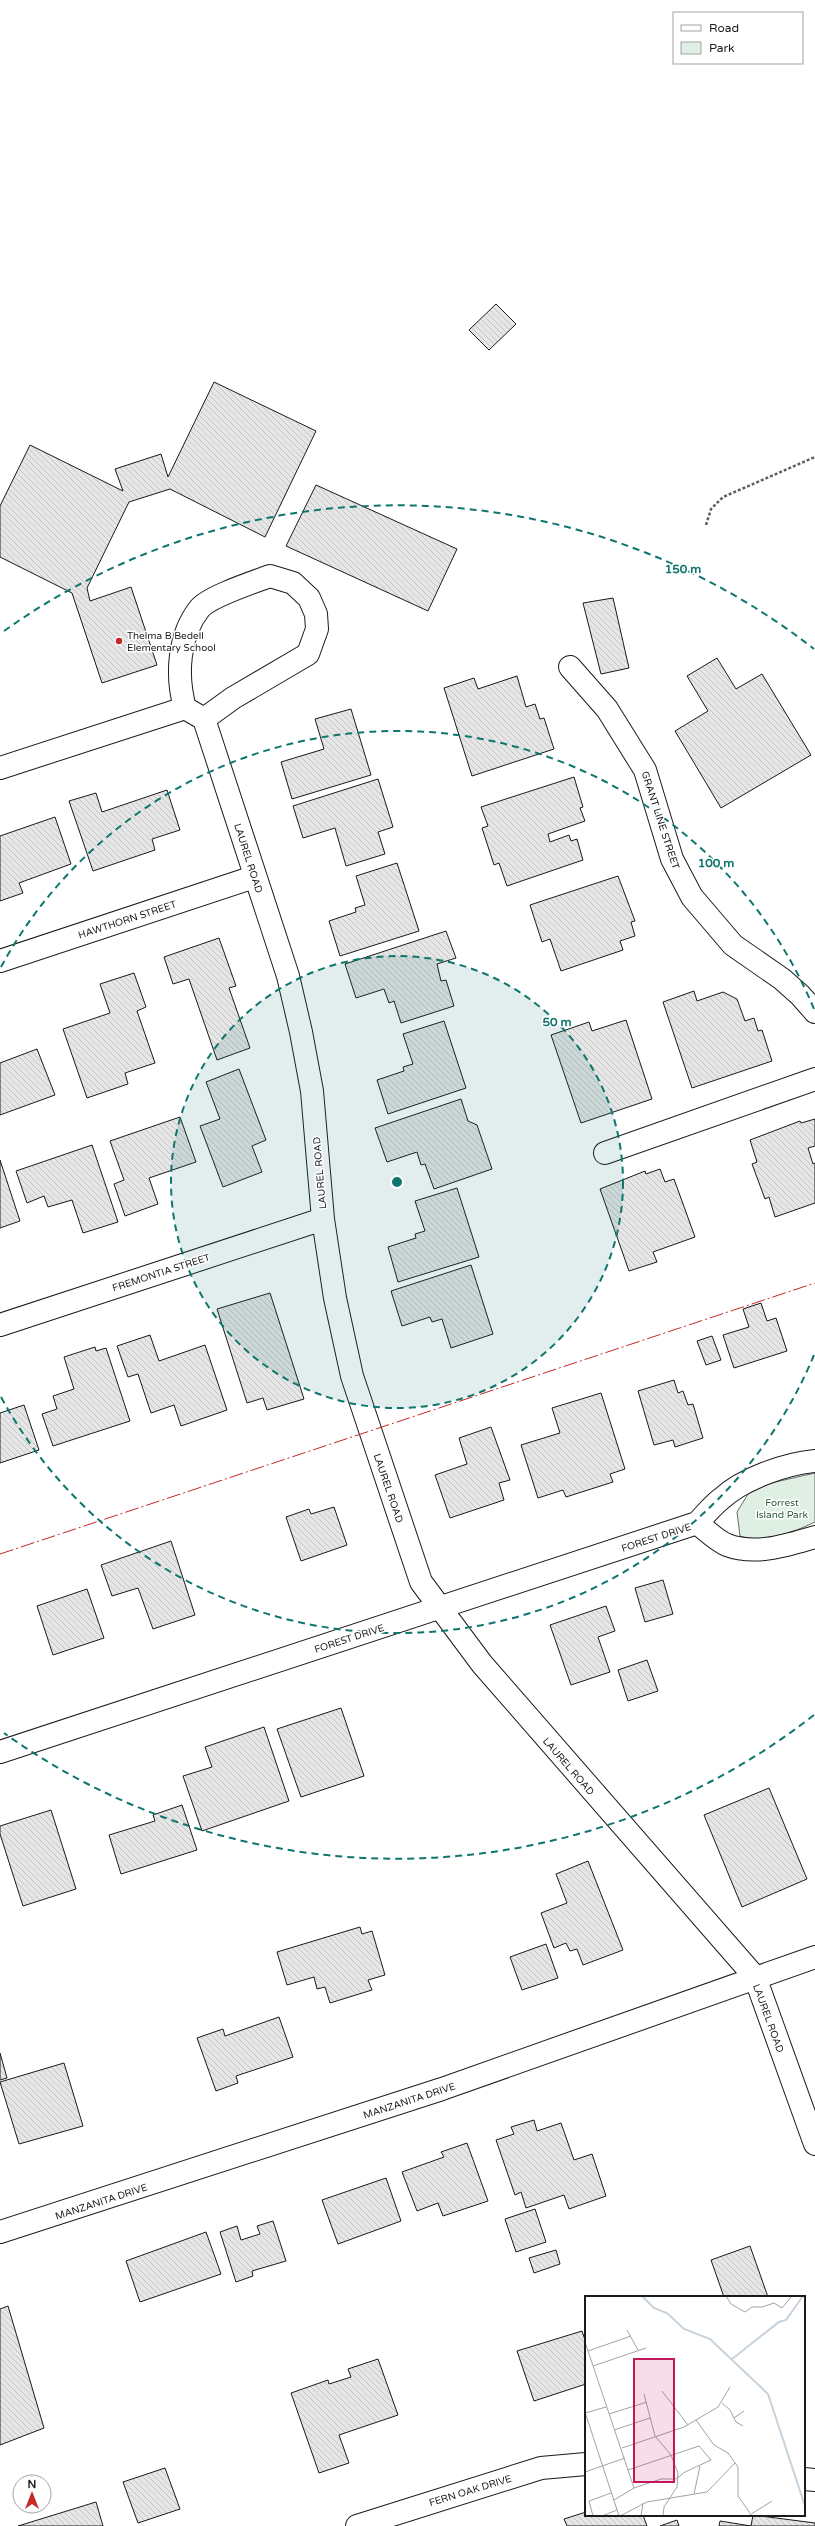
<svg xmlns="http://www.w3.org/2000/svg" width="815" height="2526" font-family="'Varela Round',sans-serif">
<style>
.green{fill:#e0efe3;stroke:#6a6a6a}
.building{fill:url(#building-back-hatch);stroke:#1a1a1a}
.lines{fill:none;stroke-linecap:round;stroke-linejoin:round}
.minor-casing{stroke:#1a1a1a;stroke-width:24}
.path{stroke:#5f5f5f;stroke-width:2.5;stroke-dasharray:3 2;stroke-linecap:butt}
.minor{stroke:#fff;stroke-width:22}
.power{stroke:#c62828;stroke-width:1;stroke-dasharray:14 3 2 3;stroke-linecap:butt}
.ring{fill:none;stroke:#0f766e;stroke-width:2;stroke-dasharray:7 5}
.poi-dot{fill:#c62828;stroke:#fff;stroke-width:1.5}
.labels{text-anchor:middle;stroke-width:3;stroke-linejoin:round;paint-order:stroke}
.poi-label{font-size:10px;fill:#1a1a1a;stroke:#fff;text-anchor:start}
.street-label{font-size:10px;fill:#1a1a1a;stroke:#fff}
.park-label{font-size:10px;fill:#2b5a34;stroke:#fff}
.inset-river{fill:none;stroke:#c6d2dc;stroke-width:2}
.inset-road{fill:none;stroke:#a3a3a3;stroke-width:1}
.view{fill:#c2185b;fill-opacity:0.15;stroke:#c2185b;stroke-width:2}
.inset-edge{fill:none;stroke:#1a1a1a;stroke-width:2}
.centre{fill:#0f766e;stroke:#fff;stroke-width:2}
.ring-label{font-size:12px;text-anchor:middle;font-weight:bold;fill:#0f766e;stroke:#fff;stroke-width:3;stroke-linejoin:round;paint-order:stroke}
</style>
<defs>
<pattern id="building-back-hatch" width="6" height="6" patternUnits="userSpaceOnUse"><rect width="6" height="6" fill="#e6e6e6"/><path d="M-1 5l2 2M0 0l6 6M5-1l2 2" fill="none" stroke="#c5c5c5"/></pattern>
</defs>
<rect width="100%" height="100%" fill="#fff"/>
<path class="green" d="M815,1473V1522C791,1533 766,1544 740,1536L737,1512L748,1494L771,1483Z"/>
<path class="building" d="M496,304L516,324L489,350L469,330Z
M214,382L316,431L265,537L170,489L129,502L87,588L90,601L131,587L157,665L102,683L72,593L0,557V506L30,445L123,491L115,469L161,454L168,477Z
M316,485L457,549L428,611L286,546Z
M613,598L629,668L601,674L583,603Z
M717,658L736,689L762,674L811,755L721,808L675,731L708,711L687,676Z
M517,676L526,707L535,704L540,719L544,718L554,749L472,776L444,688L474,678L478,689Z
M351,709L371,775L292,799L281,762L324,749L315,719Z
M574,777L583,807L580,808L585,821L548,834L550,842L569,835L571,841L577,839L583,860L507,886L499,863L494,865L482,828L488,826L481,807Z
M378,779L393,827L378,832L385,854L346,866L335,828L303,838L293,806Z
M167,790L180,830L152,839L155,850L93,871L69,801L96,793L102,812Z
M55,817L71,864L19,883L23,893L0,901V836Z
M397,863L419,931L340,956L329,921L356,912L355,908L365,905L356,876Z
M618,876L635,921L631,922L635,936L620,941L623,950L561,971L550,939L542,942L530,905Z
M446,931L456,958L437,964L441,981L446,980L454,1006L401,1023L394,1001L389,1003L384,989L356,998L345,964Z
M219,938L236,986L229,988L250,1048L217,1060L189,979L173,984L164,957Z
M134,973L146,1007L137,1011L155,1063L125,1073L128,1084L87,1098L63,1029L110,1013L100,984Z
M694,991L697,1001L723,992L737,999L745,1021L754,1018L758,1031L762,1030L772,1061L692,1088L663,1002Z
M626,1020L652,1099L581,1123L551,1035L589,1022L592,1031Z
M444,1021L466,1088L388,1114L377,1080L404,1071L403,1067L413,1064L403,1034Z
M37,1049L55,1095L0,1115V1063Z
M239,1069L266,1140L252,1146L262,1172L223,1187L200,1126L220,1119L206,1082Z
M461,1099L468,1121L477,1125L492,1169L434,1189L425,1164L421,1165L417,1152L387,1162L375,1128Z
M180,1117L196,1162L149,1178L158,1204L125,1216L114,1184L124,1180L110,1141Z
M815,1119V1146L808,1148L813,1164L815,1163V1203L775,1217L769,1197L765,1199L752,1164L757,1162L750,1140L800,1121L801,1123Z
M92,1145L118,1222L83,1233L72,1200L48,1207L44,1196L27,1203L16,1171Z
M0,1160L20,1221L0,1228Z
M660,1169L665,1182L674,1179L695,1237L653,1252L657,1262L629,1271L600,1189L645,1171L646,1174Z
M457,1188L479,1257L398,1282L388,1247L416,1238L415,1234L425,1231L415,1201Z
M471,1265L493,1334L451,1348L442,1319L432,1322L430,1317L402,1326L391,1291Z
M270,1293L304,1399L267,1410L263,1398L247,1403L217,1309Z
M761,1303L767,1321L776,1318L787,1351L734,1368L723,1335L749,1327L743,1309Z
M150,1335L159,1361L205,1345L227,1410L181,1426L174,1405L151,1413L138,1374L128,1377L117,1346Z
M712,1336L721,1360L706,1365L697,1341Z
M95,1347L96,1351L106,1348L130,1421L53,1446L42,1414L57,1409L53,1396L74,1389L64,1357Z
M674,1380L678,1393L683,1391L688,1405L693,1404L703,1438L675,1447L673,1440L654,1445L638,1391Z
M601,1393L625,1469L610,1474L613,1482L566,1497L563,1490L538,1498L521,1445L560,1433L552,1408Z
M24,1405L39,1450L0,1463V1413Z
M491,1427L510,1480L499,1483L504,1500L450,1518L435,1475L467,1464L459,1438Z
M334,1507L347,1545L301,1561L286,1517L309,1509L311,1514Z
M171,1541L195,1615L153,1629L138,1588L112,1596L101,1565Z
M663,1580L673,1614L645,1622L635,1588Z
M87,1589L104,1638L53,1655L37,1606Z
M606,1606L615,1631L598,1637L610,1672L571,1685L550,1625Z
M647,1660L658,1691L628,1701L618,1670Z
M341,1708L364,1776L301,1797L277,1729Z
M264,1727L289,1801L202,1831L183,1776L212,1767L205,1747Z
M769,1788L807,1879L742,1907L704,1815Z
M182,1805L197,1850L121,1874L109,1835L155,1821L153,1815Z
M51,1810L76,1889L23,1906L0,1834V1826Z
M588,1861L623,1950L583,1965L577,1949L570,1951L566,1943L554,1948L541,1913L567,1903L556,1874Z
M360,1927L362,1934L372,1931L385,1975L368,1980L372,1990L330,2003L325,1987L317,1989L314,1977L287,1985L277,1952Z
M546,1944L558,1978L522,1990L510,1957Z
M279,2017L293,2057L236,2076L238,2083L216,2091L197,2038L223,2029L225,2036Z
M0,2053L7,2078L0,2080Z
M64,2063L83,2126L19,2144L0,2082Z
M534,2120L537,2131L561,2123L574,2160L592,2154L606,2196L569,2209L564,2195L526,2208L521,2192L515,2195L496,2140L514,2134L511,2127Z
M467,2143L488,2201L443,2216L438,2203L417,2211L402,2172L444,2157L441,2152Z
M386,2178L401,2221L338,2244L322,2200Z
M535,2209L546,2242L516,2252L505,2219Z
M273,2221L286,2261L252,2271L253,2276L236,2282L220,2232L237,2226L241,2240L260,2234L257,2226Z
M206,2232L221,2274L140,2302L126,2261Z
M750,2246L768,2297H724L711,2260Z
M556,2250L560,2264L534,2273L529,2258Z
M8,2306L44,2428L0,2445V2309Z
M582,2331L586,2343V2384L534,2401L517,2351Z
M378,2359L398,2415L339,2435L349,2463L319,2473L291,2393L328,2380L329,2384L351,2377L348,2369Z
M165,2468L180,2509L138,2523L123,2482Z
M96,2502L103,2526H18Z
M586,2512V2515H643L647,2526H567L564,2519Z
M753,2515L815,2523V2526H719L720,2521L751,2526Z
M677,2520L679,2526H660Z"/>
<g class="lines">
<defs>
<path id="minor" d="M270,576L293,583L309,598L316,614L317,629L308,654L233,698L204,719L185,708C176,676 178,635 200,608C211,596 254,582 270,576Z
M570,667L607,709L645,770L672,859L692,897L733,945L782,979L800,995L815,1012
M204,719L288,976L301,1032L312,1091L323,1219L335,1298L352,1376L421,1582L482,1664L755,1977L815,2144
M0,768L185,708
M0,961L254,877
M605,1153L815,1079
M0,1325L323,1219
M697,1523C706,1530 717,1541 727,1545C756,1556 787,1545 815,1537
M0,1752L697,1523C705,1515 712,1506 721,1499C744,1478 785,1464 815,1461
M0,2232L442,2089L815,1957
M804,2479L815,2480
M357,2526L541,2468L586,2464"/>
</defs>
<use href="#minor" class="minor-casing"/>
<path class="path" d="M706,525L711,509L723,497L815,457"/>
<use href="#minor" class="minor"/>
<path class="power" d="M0,1554L815,1283"/>
</g>
<circle cx="397" cy="1182" r="226" fill="#0f766e" fill-opacity=".12"/>
<g class="ring">
<circle cx="397" cy="1182" r="226"/>
<path d="M814 1355A451 451 0 0 1 1 1397M1 967A451 451 0 0 1 814 1009"/>
<path d="M814 1715A677 677 0 0 1 4 1733M4 631A677 677 0 0 1 814 649"/>
</g>
<circle class="poi-dot" cx="119" cy="641" r="4"/>
<g class="labels">
<g class="poi-label">
<text x="127" y="639">Thelma B Bedell<tspan x="127" dy="12">Elementary School</tspan></text>
</g>
<g class="street-label">
<text transform="translate(661 820) rotate(72)" y="4">GRANT LINE STREET</text>
<text transform="translate(249 858) rotate(72)" y="4">LAUREL ROAD</text>
<text transform="translate(127 919) rotate(-18)" y="4">HAWTHORN STREET</text>
<text transform="translate(319 1173) rotate(-95)" y="4">LAUREL ROAD</text>
<text transform="translate(161 1272) rotate(-18)" y="4">FREMONTIA STREET</text>
<text transform="translate(389 1488) rotate(71)" y="4">LAUREL ROAD</text>
<text transform="translate(656 1537) rotate(-18)" y="4">FOREST DRIVE</text>
<text transform="translate(349 1638) rotate(-18)" y="4">FOREST DRIVE</text>
<text transform="translate(569 1766) rotate(49)" y="4">LAUREL ROAD</text>
<text transform="translate(769 2018) rotate(70)" y="4">LAUREL ROAD</text>
<text transform="translate(409 2100) rotate(-18)" y="4">MANZANITA DRIVE</text>
<text transform="translate(101 2201) rotate(-18)" y="4">MANZANITA DRIVE</text>
<text transform="translate(470 2490) rotate(-17)" y="4">FERN OAK DRIVE</text>
</g>
<g class="park-label">
<text x="782" y="1506">Forrest<tspan x="782" dy="12">Island Park</tspan></text>
</g>
</g>
<g transform="translate(585 2296)">
<rect width="220" height="220" fill="#fff"/>
<path class="inset-river" d="M57,0L69,12L82,17L99,33L125,43L183,98L220,210M147,63L194,26L201,24L218,0"/>
<path class="inset-road" d="M141,0L146,8L160,16L167,11H177L189,7L197,12L207,0M42,34L53,54M0,46L49,192M3,55L46,40M8,70L61,52M77,95L103,129M59,98L70,140L86,159L93,177L92,191L79,211L78,220M137,107L145,114L151,126L158,130M0,116L34,220M0,117L21,111M24,118L62,106M149,122L159,115M111,124L129,149L143,157L153,171V200L165,217M29,134L65,122M37,152L99,131L133,111L145,91M0,176L40,162M109,198L115,170M29,204L49,192L76,183H91L100,176L126,164L114,150L43,174M8,220L4,205L26,197M17,220L32,214M35,220L62,206L122,196L150,167M56,220L58,207M163,220L187,205"/>
<path class="view" d="M49,63H89V186H49Z"/>
<rect width="220" height="220" class="inset-edge"/>
</g>
<circle cx="397" cy="1182" r="6" class="centre"/>
<g class="ring-label">
<text x="683" y="573">150 m</text>
<text x="716" y="867">100 m</text>
<text x="557" y="1026">50 m</text>
</g>
<rect x="673" y="12" width="130" height="52" fill="#ffffff" stroke="#a3a3a3"/>
<rect x="681" y="25" width="20" height="6" fill="#ffffff" stroke="#a3a3a3"/>
<text x="709" y="32" font-size="12" fill="#1a1a1a">Road</text>
<rect x="681" y="42" width="20" height="12" fill="#e0efe3" stroke="#a3a3a3"/>
<text x="709" y="52" font-size="12" fill="#1a1a1a">Park</text>
<g transform="translate(32 2494)"><circle r="19" fill="#ffffff" stroke="#a3a3a3"/>
<path d="M0-3L7 15L0 10L-7 15Z" fill="#c62828"/>
<text y="-6" font-size="11" font-weight="bold" text-anchor="middle" fill="#1a1a1a">N</text>
</g>
</svg>
